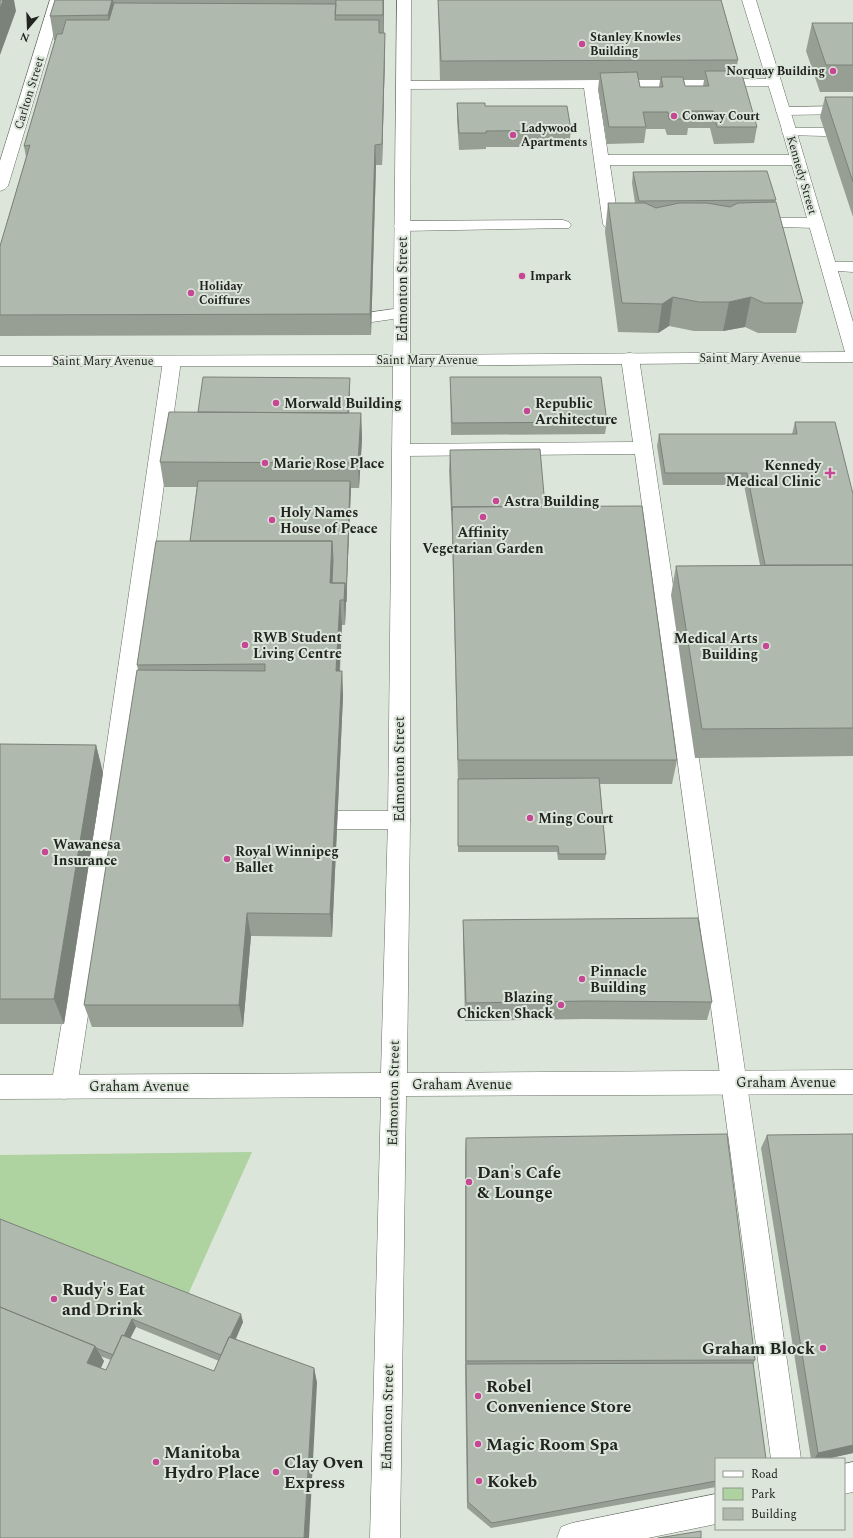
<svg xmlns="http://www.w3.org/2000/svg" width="853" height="1538" font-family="Spectral,serif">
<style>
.green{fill:#aed2a0}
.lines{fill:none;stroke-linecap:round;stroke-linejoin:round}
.lane-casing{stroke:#656d62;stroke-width:1}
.secondary-casing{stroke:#656d62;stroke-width:1}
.lane{fill:#fff;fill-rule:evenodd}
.secondary{fill:#fff;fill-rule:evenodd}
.wall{fill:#979f95;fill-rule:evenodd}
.shaded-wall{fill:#7b8279}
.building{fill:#b0b9ad;stroke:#7b8279}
.poi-dot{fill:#c64794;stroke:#dce5d9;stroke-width:1.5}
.labels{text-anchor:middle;stroke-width:4;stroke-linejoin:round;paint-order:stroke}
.far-poi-label{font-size:12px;font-weight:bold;fill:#212420;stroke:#dce5d9;text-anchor:start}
.far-street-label{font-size:12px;fill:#212420;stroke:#dce5d9}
.street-label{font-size:14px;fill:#212420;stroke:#dce5d9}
.poi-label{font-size:14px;font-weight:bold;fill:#212420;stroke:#dce5d9;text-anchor:start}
.near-poi-label{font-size:17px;font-weight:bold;fill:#212420;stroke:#dce5d9;text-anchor:start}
</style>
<rect width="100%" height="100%" fill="#dce5d9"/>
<path class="green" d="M252,1152L182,1308L0,1237V1155Z"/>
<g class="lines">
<defs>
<path id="lane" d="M775,79L780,80L782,83L780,86L598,88L608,155H798L803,157L806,160L803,163L798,165H610L618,219L627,221L629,224L627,227H605L603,224L584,88L403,89L398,88L396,85L398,82L403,81Z
M853,106V114L783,115L778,114L776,111L778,108L783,107Z
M789,128H825L830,129L832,132L830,135L825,136L784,135L782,132L784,129Z
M751,218H816L822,220L824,223L822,226L816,228L745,226L743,223L745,220Z
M563,220L569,222L571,225L569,228L402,231L396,229L394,226L396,223L402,221Z
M829,262H853V272L823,270L821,267L823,264Z
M401,308L407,309L409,313L407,317L372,322L366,321L364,317L366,313Z
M630,353L636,354L639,358C694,725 749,1092 801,1459H771C727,1124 682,789 635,454L401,456L395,454L392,450L395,446L401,444L633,442L621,358L624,354Z
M172,356L178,357L181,361L118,819L77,1087L73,1095L64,1099L55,1095L51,1087L96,819L163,361L166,357Z
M337,811H399L407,814L410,820L407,826L399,829H337L329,826L326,820L329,814Z
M853,1462V1492L844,1494V1464Z
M716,1494V1524L648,1538H557L561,1527L572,1523Z"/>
<path id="secondary" d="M50,0H64L8,186L5,189L0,191V161Z
M397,0H411L410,355L845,352L780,123L742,0H756L794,123L853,322V362L410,366V820L407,1073L853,1070V1094L406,1096L400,1538H370L381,1097L0,1099V1075L381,1073L388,820L393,366H0V356L393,355Z"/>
</defs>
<use href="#lane" class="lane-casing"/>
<use href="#secondary" class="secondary-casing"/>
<use href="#lane" class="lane"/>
<use href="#secondary" class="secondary"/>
</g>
<path class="wall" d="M55,0H384V33L385,53L382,165H376L371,335L0,336V246L26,157L24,146L55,40H54L50,16Z
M438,0H721L738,60L736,71L757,127L754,143L714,144L710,128H688L687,135H667L665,129H646L644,143L607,144L598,89L599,80L440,81ZM639,80H660L659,87H640ZM683,80H704L703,86H685Z
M812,23H853V92H820L806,51Z
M825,97H853V217L820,117Z
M457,103L485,106L571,130L569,147H486V149L459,150L457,120Z
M633,172L776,200L775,202L803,303L796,333H758L745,327L723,331H694L669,326L658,333L618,332L605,232L608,203H635L632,183Z
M450,377L607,422L605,434L451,435Z
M350,390L349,413H361L362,439L359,488H351L345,625H342L340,671H342L343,696L332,937L251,936L243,1027H92L84,1005L138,670L137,665L190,541L197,487H164L160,462L198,412Z
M795,422L853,494V756L695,758L671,595L676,566L760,565L744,485H663L657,446L659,434H792Z
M450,450L545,506L677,760L672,784H600L606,854L605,860H558L557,852H458V785L452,532L449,471Z
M0,744L96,745L103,773L64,1024H0Z
M463,920L712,1002L707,1020L584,1019L465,1021L463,938Z
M767,1135L853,1453L826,1459H811L761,1148Z
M466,1138L755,1360L716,1459V1487L491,1528L467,1508L465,1371V1151Z
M0,1219L243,1322L236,1339L314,1368L317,1383L0,1538ZM136,1327L219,1361L214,1371L130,1338ZM100,1356L111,1360L106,1370L101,1368L104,1361Z"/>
<path class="shaded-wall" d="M3,0H14L16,11L0,55V9Z
M112,0H113L117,22L112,39L108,15Z
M383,0H384L383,40Z
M385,33V53L382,165V144Z
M375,145L376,165L371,335L370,314Z
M673,297L669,326L658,333L662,304Z
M751,297L745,327L723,331L729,302Z
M350,378V390L348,439V426Z
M361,413L362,439L359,488L358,463Z
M350,481L351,488L345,625L344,600Z
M332,541L334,566L332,602L330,583Z
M340,600L342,625L338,696L336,671Z
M342,671L343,696L332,937L330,914Z
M96,745L103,773L64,1024L54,999Z
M247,913L251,936L243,1027L239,1005Z
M241,1314L243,1322L225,1363L222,1356Z
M132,1319L136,1327L118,1363L114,1356Z
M95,1346L104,1361L96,1378L87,1363Z
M314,1368L317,1383L309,1538H304Z
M853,1445V1453L826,1459H814L818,1453Z"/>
<path class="building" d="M0,0H3L0,9Z
M55,0H112L108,15L50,16Z
M336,0H383V15H335Z
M438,0H721L738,60L441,61Z
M114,3L336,4L335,20H379V33H385L382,144L375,145L370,314L0,315V246L30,145L24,146L57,34H62L66,20H109Z
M812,23H853V65H826Z
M705,71H741L757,127H717L713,111H688L689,119H669L668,112H643L646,127H609L600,73L637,72L640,87H663L661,77H683L685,86H709Z
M825,97H853V182Z
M457,103H485V106H567L571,130L486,131V133H459Z
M767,171L776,200L639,201L633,172Z
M776,202L803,303H764L751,297L729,302H699L673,297L662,304L622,303L608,203H645L656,208L679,203H707L730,207L738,203Z
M203,377L350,378L348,413L198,412Z
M450,377H601L607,422L452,423Z
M169,412L361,413L358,463L160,462Z
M795,422H835L853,494V565H765L747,473H665L659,434H797Z
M540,449L545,506L452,507V511L450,450Z
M198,481H350L346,602L345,583H332L333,560L332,541H190Z
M642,506L677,760H458L452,507Z
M156,541H332L330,583H345L344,600H340L336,671H342L330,914L247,913L239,1005H84L137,670L265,671V664L137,665Z
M853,565V728L702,729L676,566Z
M0,744L96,745L54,999H0Z
M599,778L606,854H559L558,846H458V779Z
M698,918L712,1002L587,1001L466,1003L463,920Z
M727,1134L755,1360L466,1361V1138Z
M853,1134V1445L818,1453L767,1135Z
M0,1219L241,1314L230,1337H229L221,1355L132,1319L124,1336L122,1335L113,1355L96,1348L95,1346L0,1307Z
M0,1307L95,1346L87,1363L106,1370L122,1335L214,1371L229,1337L314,1368L304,1538H0Z
M753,1363L766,1459H716V1481L492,1523L468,1502L466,1364Z
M701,1531V1538H658Z"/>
<g class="poi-dot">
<circle cx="582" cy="44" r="4"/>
<circle cx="833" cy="71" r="4"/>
<circle cx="674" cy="116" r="4"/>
<circle cx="513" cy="135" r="4"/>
<circle cx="522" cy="276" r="4"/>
<circle cx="191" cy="293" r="4"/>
<circle cx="276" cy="403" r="4"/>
<circle cx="527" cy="411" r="4"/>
<circle cx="265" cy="463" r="4"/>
<path d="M828 467h4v4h4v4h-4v4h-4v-4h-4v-4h4z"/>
<circle cx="496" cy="501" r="4"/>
<circle cx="483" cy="517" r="4"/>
<circle cx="272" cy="520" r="4"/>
<circle cx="245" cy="645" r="4"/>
<circle cx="766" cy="646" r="4"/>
<circle cx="530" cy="818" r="4"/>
<circle cx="45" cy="852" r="4"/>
<circle cx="227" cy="859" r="4"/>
<circle cx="582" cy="979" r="4"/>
<circle cx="561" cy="1005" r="4"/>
<circle cx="469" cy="1182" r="4"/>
<circle cx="54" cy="1299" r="4"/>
<circle cx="823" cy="1348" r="4"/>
<circle cx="478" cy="1396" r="4"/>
<circle cx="478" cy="1444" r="4"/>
<circle cx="156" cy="1462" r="4"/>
<circle cx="276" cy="1472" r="4"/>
<circle cx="479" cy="1481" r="4"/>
</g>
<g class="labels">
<g class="far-poi-label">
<text x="590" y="41">Stanley Knowles<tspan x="590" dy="14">Building</tspan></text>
<text x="825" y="75" text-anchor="end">Norquay Building</text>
<text x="682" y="120">Conway Court</text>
<text x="521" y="132">Ladywood<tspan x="521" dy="14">Apartments</tspan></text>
<text x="530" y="280">Impark</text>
<text x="199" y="290">Holiday<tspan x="199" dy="14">Coiffures</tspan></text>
</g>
<g class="far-street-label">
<text transform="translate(29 93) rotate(-73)" y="4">Carlton Street</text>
<text transform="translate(802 175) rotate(74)" y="4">Kennedy Street</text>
<text x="750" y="362">Saint Mary Avenue</text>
<text x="427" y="364">Saint Mary Avenue</text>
<text x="103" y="365">Saint Mary Avenue</text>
</g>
<g class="street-label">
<text transform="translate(402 289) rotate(-90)" y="5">Edmonton Street</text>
<text transform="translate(399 769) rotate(-90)" y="5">Edmonton Street</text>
<text x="786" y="1087">Graham Avenue</text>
<text x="462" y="1089">Graham Avenue</text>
<text x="139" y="1091">Graham Avenue</text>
<text transform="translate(393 1093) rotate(-89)" y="5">Edmonton Street</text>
<text transform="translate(387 1417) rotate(-89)" y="5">Edmonton Street</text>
</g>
<g class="poi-label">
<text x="284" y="408">Morwald Building</text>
<text x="535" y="408">Republic<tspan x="535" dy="16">Architecture</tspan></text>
<text x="273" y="468">Marie Rose Place</text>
<text x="821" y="470" text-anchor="end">Kennedy<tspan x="821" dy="16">Medical Clinic</tspan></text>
<text x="504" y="506">Astra Building</text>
<text x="280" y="517">Holy Names<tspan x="280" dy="16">House of Peace</tspan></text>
<text x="483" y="537" text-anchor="middle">Affinity<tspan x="483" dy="16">Vegetarian Garden</tspan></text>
<text x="253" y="642">RWB Student<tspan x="253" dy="16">Living Centre</tspan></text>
<text x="758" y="643" text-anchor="end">Medical Arts<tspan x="758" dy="16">Building</tspan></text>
<text x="538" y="823">Ming Court</text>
<text x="53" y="849">Wawanesa<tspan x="53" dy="16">Insurance</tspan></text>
<text x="235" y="856">Royal Winnipeg<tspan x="235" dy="16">Ballet</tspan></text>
<text x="590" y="976">Pinnacle<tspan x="590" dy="16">Building</tspan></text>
<text x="553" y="1002" text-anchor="end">Blazing<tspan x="553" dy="16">Chicken Shack</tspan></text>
</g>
<g class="near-poi-label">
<text x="477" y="1178">Dan's Cafe<tspan x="477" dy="20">&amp; Lounge</tspan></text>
<text x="62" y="1295">Rudy's Eat<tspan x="62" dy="20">and Drink</tspan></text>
<text x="815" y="1354" text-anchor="end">Graham Block</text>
<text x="486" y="1392">Robel<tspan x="486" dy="20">Convenience Store</tspan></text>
<text x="486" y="1450">Magic Room Spa</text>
<text x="164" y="1458">Manitoba<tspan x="164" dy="20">Hydro Place</tspan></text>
<text x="284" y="1468">Clay Oven<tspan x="284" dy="20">Express</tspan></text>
<text x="487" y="1487">Kokeb</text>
</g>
</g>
<rect x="715" y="1458" width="130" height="72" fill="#dce5d9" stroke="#91988f"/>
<rect x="723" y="1471" width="20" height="6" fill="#ffffff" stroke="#91988f"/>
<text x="751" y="1478" font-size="12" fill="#212420">Road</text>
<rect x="723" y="1488" width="20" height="12" fill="#aed2a0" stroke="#91988f"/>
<text x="751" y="1498" font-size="12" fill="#212420">Park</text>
<rect x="723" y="1508" width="20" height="12" fill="#b0b9ad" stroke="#91988f"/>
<text x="751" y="1518" font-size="12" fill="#212420">Building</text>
<g transform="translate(28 28) rotate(199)" stroke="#dce5d9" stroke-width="3" paint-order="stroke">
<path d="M0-3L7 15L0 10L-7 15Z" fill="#212420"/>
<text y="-6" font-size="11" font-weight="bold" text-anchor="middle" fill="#212420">N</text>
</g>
</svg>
